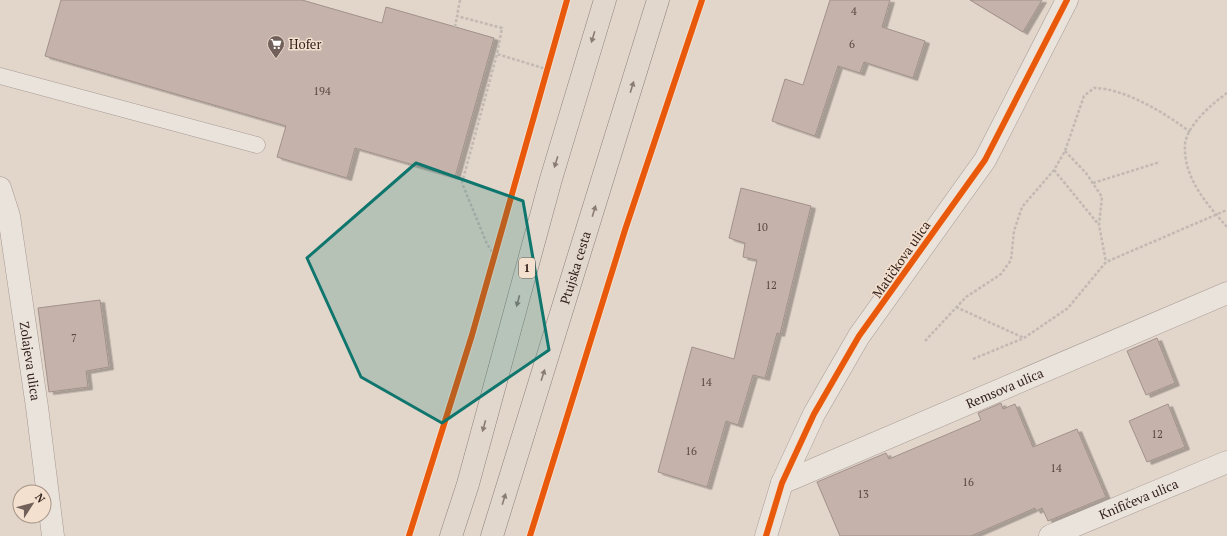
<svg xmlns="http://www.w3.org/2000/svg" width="1227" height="536" font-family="'PT Serif',serif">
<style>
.building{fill:#c5b3ab;stroke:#a1918a;filter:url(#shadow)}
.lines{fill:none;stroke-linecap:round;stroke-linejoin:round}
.lane-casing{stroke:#a79b94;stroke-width:17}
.street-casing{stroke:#a79b94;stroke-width:23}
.primary-casing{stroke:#8c817a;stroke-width:23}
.path{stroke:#c2b9b3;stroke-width:2.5;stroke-dasharray:3 2;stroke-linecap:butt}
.lane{stroke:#eae3dc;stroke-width:16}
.street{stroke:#eae3dc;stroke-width:22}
.primary{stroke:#e1d7cd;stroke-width:22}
.cycleway-casing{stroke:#f4e0cf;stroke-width:8}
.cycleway{stroke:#e8590c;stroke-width:6}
.oneway{fill:#8a7c75}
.marked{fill:#0f766e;fill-opacity:0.2;stroke:#0f766e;stroke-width:3;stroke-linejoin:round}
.labels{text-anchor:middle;stroke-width:3;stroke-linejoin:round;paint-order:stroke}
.number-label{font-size:11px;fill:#584640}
.shield{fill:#f4e0cf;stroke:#6e5b52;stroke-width:1}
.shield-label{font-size:12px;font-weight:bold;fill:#34221d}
.poi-label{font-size:13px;fill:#34221d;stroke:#f4e0cf;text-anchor:start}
.street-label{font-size:13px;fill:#34221d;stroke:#f4e0cf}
</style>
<defs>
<filter id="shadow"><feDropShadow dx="4.5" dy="2.5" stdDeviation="0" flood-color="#0004"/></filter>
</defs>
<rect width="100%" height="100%" fill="#e2d5ca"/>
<path class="building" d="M61,0H302L382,23L386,7L494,38L455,177L355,148L347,178L277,157L286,126L45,56Z
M830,0H890L882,27L925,41L913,78L864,62L860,73L838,66L815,136L772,121L785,79L803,85Z
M970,0H1042L1023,32Z
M741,188L811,206L780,334L777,333L765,378L753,375L738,425L726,421L707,487L658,472L692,347L734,359L757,260L743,257L745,243L729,238Z
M100,300L109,367L86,371L88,387L49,392L38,308Z
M1157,338L1175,383L1146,395L1127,351Z
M1001,403L1003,409L1015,404L1033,447L1077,429L1106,497L1048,521L1042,508L1036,511L1035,508L971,536H840L817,482L886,453L889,459L981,420L978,413Z
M1168,404L1185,447L1147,462L1129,421Z"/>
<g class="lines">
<defs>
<path id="lane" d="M0,76L257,145"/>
<g id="street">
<path id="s1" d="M0,188L9,216L37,407L53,536"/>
<path id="s2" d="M782,483L1227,293"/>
<path d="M766,536L782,483L814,414L859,336L985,160L1067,0"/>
<path id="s3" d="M1050,536L1227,462"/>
</g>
<g id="primary">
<path d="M451,536L468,484L551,179L605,0"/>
<path id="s4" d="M492,536L658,0"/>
</g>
</defs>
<use href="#lane" class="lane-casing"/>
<use href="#street" class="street-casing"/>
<use href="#primary" class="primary-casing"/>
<path class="path" d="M460,0L457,16L502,28L497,54L546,69
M455,27L457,16
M1227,93C1213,103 1187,125 1185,144C1183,178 1207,204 1227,227
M1065,151L1086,173L1102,197L1099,225L1106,262
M1054,170L1099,225
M1093,183L1160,162
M495,256L487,244L462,183L497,54
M956,307L1024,338
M925,341L966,297L1001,274L1011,260L1014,231L1022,207L1054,170L1065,151L1084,96L1094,88C1124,88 1167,114 1190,132
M973,359L1024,338L1068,308L1106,262L1227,210"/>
<use href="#lane" class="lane"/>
<use href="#street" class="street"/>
<use href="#primary" class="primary"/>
<defs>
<path id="cycleway" d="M409,536L472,335L567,0
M530,536L625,230L702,0
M766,536L782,483L814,414L859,336L985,160L1067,0"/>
</defs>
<use href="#cycleway" class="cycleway-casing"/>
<use href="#cycleway" class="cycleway"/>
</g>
<defs><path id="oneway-solid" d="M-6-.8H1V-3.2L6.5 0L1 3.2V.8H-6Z"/></defs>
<g class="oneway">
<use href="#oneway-solid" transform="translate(593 37) rotate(107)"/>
<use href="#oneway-solid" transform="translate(632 87) rotate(-73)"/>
<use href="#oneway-solid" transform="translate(556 162) rotate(107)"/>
<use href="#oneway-solid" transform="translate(594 211) rotate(-73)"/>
<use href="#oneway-solid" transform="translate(518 301) rotate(105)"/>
<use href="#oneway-solid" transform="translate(543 375) rotate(-72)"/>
<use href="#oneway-solid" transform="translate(484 426) rotate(105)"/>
<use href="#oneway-solid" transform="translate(504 499) rotate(-73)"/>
</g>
<path class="marked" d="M416,163L523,201L549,350L442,423L361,377L307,258Z"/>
<defs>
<symbol id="supermarket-pin" viewBox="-11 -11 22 30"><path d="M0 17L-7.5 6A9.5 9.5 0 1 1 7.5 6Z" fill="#71615a" stroke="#f4e0cf"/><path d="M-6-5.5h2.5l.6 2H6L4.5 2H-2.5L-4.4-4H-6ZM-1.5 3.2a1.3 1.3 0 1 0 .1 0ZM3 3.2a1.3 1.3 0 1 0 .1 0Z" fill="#fff"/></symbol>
</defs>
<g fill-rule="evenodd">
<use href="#supermarket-pin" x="266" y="34" width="20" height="27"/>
</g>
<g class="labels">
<g class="number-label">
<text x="854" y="15">4</text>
<text x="852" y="48">6</text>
<text x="322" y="95">194</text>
<text x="762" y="231">10</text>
<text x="771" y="289">12</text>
<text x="74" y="342">7</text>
<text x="706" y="386">14</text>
<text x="1157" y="438">12</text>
<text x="691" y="455">16</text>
<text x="1056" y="472">14</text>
<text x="968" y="486">16</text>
<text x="863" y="498">13</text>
</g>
<rect class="shield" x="519" y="258" width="16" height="20" rx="3"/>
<g class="shield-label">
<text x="527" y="272">1</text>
</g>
<g class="poi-label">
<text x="289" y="49">Hofer</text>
</g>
<g class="street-label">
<text transform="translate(901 259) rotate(-55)" y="5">Matičkova ulica</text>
<text dy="5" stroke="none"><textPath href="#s4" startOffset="281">Ptujska cesta</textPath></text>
<text dy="5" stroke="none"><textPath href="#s1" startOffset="176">Zolajeva ulica</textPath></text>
<text dy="5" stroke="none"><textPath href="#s2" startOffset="242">Remsova ulica</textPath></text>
<text dy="5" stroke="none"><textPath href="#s3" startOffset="96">Knifičeva ulica</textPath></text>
</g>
</g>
<g transform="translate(32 504) rotate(54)"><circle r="19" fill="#f4e0cf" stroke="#a79488"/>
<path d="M0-3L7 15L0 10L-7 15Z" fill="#71615a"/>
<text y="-6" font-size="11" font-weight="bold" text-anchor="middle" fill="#34221d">N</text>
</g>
</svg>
